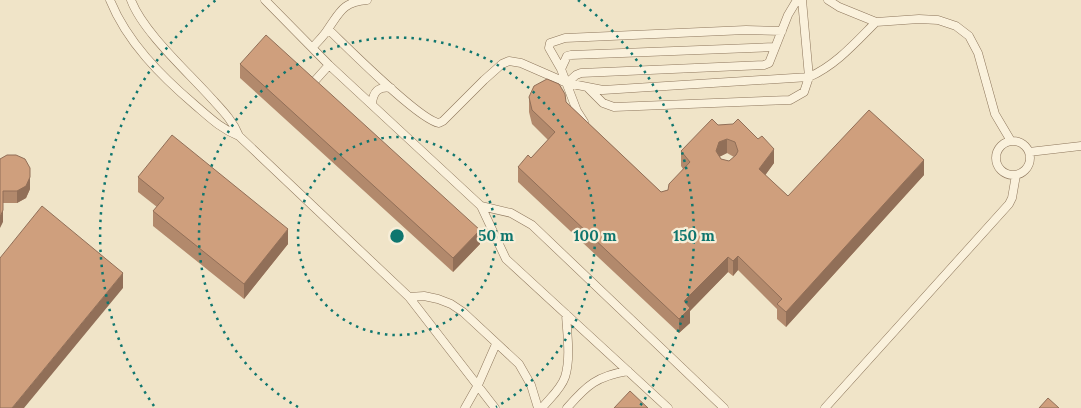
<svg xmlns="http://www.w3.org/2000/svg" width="1081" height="408" font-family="Lora,serif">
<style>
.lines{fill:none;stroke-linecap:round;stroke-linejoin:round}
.service-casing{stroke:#8d765c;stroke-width:9}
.service{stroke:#faf1dc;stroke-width:8}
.wall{fill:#b2896c;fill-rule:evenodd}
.shaded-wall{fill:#916f58}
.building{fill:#cf9f7d;stroke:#916f58;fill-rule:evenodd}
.ring{fill:none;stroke:#0f766e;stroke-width:2.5;stroke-dasharray:2.5 5}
.centre{fill:#0f766e;stroke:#f7eed8;stroke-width:2.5}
.ring-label{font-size:15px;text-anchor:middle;font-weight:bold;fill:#0f766e;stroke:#f7eed8;stroke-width:4.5;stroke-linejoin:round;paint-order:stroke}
</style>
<rect width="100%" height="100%" fill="#f0e4c8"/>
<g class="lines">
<defs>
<path id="service" d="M110,0C127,42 161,76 195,105C209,117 221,129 239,136L409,297L495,408
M131,0C143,32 188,72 212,99C223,111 233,121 239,136
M265,0L329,65L481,206L506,259L668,408
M828,0L839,7L876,22L919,19L938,20L956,26L969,36L978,53L995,114L1011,141
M328,29C347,47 419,120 439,123L443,121L484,80L502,64L509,61L521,63L567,83L603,90L809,77C836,65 855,43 876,22
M313,47C318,41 324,36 328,29C340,12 343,2 367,0
M561,69L549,48L550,43L565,38L746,30L782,31
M567,83L576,75L581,73L764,65L769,63L788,15L797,0
M312,84L329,65
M588,88L603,103L614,107L790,100L804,92L809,77L802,0
M372,104C373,92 378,86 391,88
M584,122L577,111L561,69L567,56L571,55L774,47
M996 158a17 17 0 1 1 34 0a17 17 0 1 1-34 0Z
M1029,152L1081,146
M481,206L511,213L532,225L724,408
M409,297L424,296L438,299L451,304L463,312L519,364L531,385L538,408
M465,408L478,385L496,344
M542,408C550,398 561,389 565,377C571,358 567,333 566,314
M567,408C587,385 597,376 628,371
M825,408L1009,204L1012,198L1016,175"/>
</defs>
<use href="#service" class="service-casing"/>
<use href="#service" class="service"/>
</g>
<path class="wall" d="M240,64L480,244L453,272L240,78Z
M529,97L566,102L661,192L668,190L683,169L681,166V151L718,125L774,163L765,175L788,196L924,175L786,327L777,319V309L738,270L733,276L728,272L690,311V323L679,333L518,182V167L531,158L548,140L532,124L529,112ZM727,153L734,157L729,161L721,159L719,157Z
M0,159L30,189L26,198L17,203H3V222Z
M138,177L288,244L244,299L153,226V211L157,207L138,192Z"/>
<path class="shaded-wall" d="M727,139V153L719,157L716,151L719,142Z
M774,149V163L759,184V169Z
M924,160V175L786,327V312Z
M30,177V189L26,198L17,203V191Z
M3,210V222L0,228V217Z
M288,229V244L244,299V284Z
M480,230V244L453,272V258Z
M738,256V270L733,276V261Z
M728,257V272L690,311V323L679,333V319L684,301Z
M123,273V288L24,408H12Z"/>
<path class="building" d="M266,35L480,230L453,258L240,64Z
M547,79L559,84L565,94L566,102L661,192L668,190L669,184L690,162L681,151L712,119L718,125L733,124L738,119L758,139L762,136L774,149L759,169L788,196L869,110L924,160L786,312L777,304L782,299L738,256L733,261L728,257L684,301L690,308L679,319L518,167L528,155L531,158L555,132L532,110L529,97L534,86ZM727,139L735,142L738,151L736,155L729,161L721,159L716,151L719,142Z
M172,135L288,229L244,284L153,211L164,198L138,177Z
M7,155H16L25,159L30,168V177L26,186L17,191H3V210L0,217V159Z
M42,206L123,273L12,408H0V258Z
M630,391L648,408H614Z
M1048,398L1059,408H1039Z"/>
<g class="ring">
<circle cx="397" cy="236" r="99"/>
<path d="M298 407A198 198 0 1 1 496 407"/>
<path d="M154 406A297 297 0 0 1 216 0M578 0A297 297 0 0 1 640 406"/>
</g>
<circle cx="397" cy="236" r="8" class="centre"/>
<g class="ring-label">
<text x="496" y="241">50 m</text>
<text x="595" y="241">100 m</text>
<text x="694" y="241">150 m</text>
</g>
</svg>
